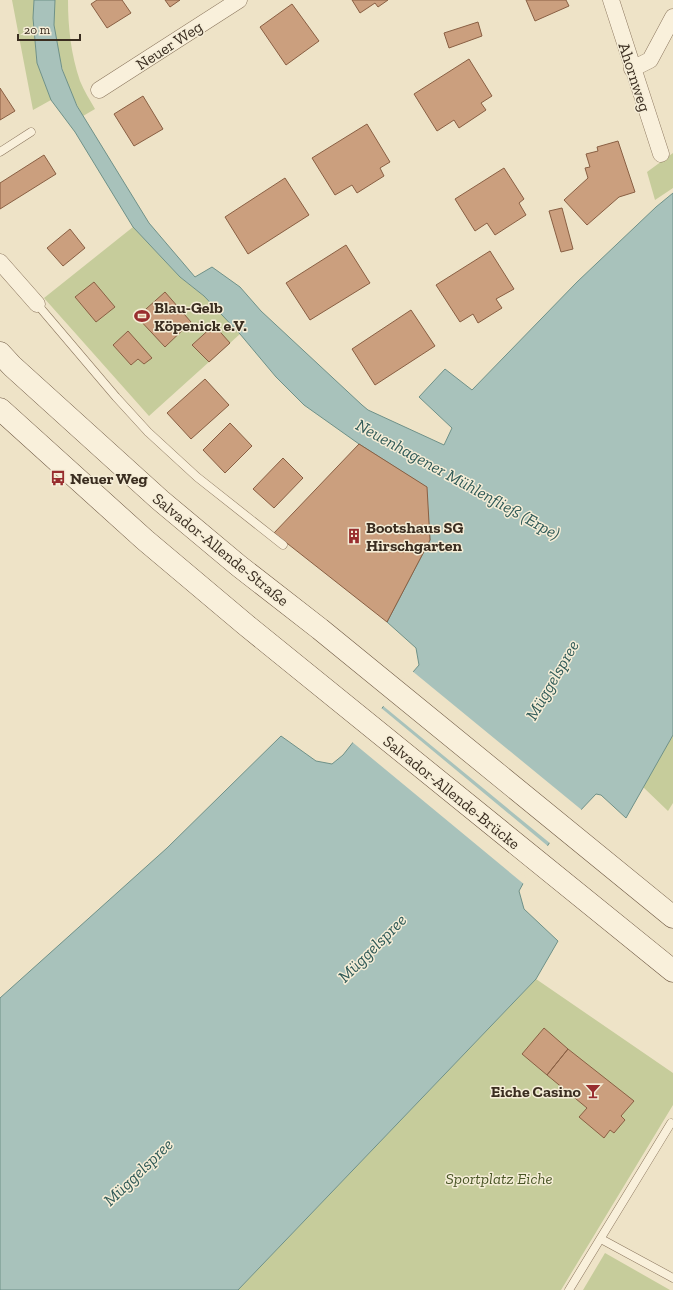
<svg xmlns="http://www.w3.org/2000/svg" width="673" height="1290" font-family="'Zilla Slab',serif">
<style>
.green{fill:#c6cc9b}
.water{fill:#a8c2bb;stroke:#6f9188}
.pier{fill:#eee3c7}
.building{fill:#cb9f7e;stroke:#895f43}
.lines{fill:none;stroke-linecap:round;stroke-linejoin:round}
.service-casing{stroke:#8a755d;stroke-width:9}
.minor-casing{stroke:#8a755d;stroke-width:17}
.secondary-casing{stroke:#6c5640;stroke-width:23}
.service{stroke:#f9f0db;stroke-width:8}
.minor{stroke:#f9f0db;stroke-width:16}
.secondary{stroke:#f9f0db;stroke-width:22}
.labels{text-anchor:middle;stroke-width:3;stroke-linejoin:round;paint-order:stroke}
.street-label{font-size:16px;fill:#3a2d20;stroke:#f5edd7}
.poi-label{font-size:16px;font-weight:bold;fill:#3a2d20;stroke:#f5edd7;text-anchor:start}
.park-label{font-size:16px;font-style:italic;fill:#4a5627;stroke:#f5edd7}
.water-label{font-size:17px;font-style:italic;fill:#305a57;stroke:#f5edd7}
</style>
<rect width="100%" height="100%" fill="#eee3c7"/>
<path class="green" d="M12,0H34L33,18L37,63L51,100L33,110Z
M55,0H68C68,28 71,54 80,81C84,91 90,100 95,109L83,116C68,90 56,55 54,25C53,17 55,8 55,0Z
M673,153V188L655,200L647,172Z
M133,227L180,277L204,296L240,334L149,416L44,298Z
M673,735V803L668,811L643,787Z
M536,979L673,1073V1105L561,1290H238Z
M605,1253L670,1290H583Z"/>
<path class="water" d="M34,0H55L54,25L62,69L77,106L149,223L195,277L212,267L240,287L261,311L362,405L368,410L444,445L452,428L419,397L445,369L472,390L577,282L656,207L673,193V735L626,818L601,795L596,794L578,813L563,802L542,827L554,836L544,851L534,842L512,869L525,880L519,891L524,909L558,941L536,979L238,1290H0V998L167,848L281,736L316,761L332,764L343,755L358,736L419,665L416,648L387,622L430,540L426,487L359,444L304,405L276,377L240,334L204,296L180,277L133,227L75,132L51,100L37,63L33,18Z"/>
<path class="pier" d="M411,670L583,811L577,815L563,805L545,827L556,836L551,844L382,705Z
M380,707L549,847L544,853L534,845L515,869L527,878L525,885L351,741Z"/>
<path class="building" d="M97,0H122L131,13L107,28L91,4Z
M165,0H180L170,7Z
M352,0H388L378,7L375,3L360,13Z
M526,0H566L569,6L535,21Z
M292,4L319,41L286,65L260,27Z
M478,22L482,36L449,48L444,33Z
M469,59L492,96L481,103L486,110L459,128L454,120L437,131L414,94Z
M0,88L15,111L0,120Z
M143,96L163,129L134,146L114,114Z
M367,124L390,162L380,168L384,176L357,193L352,185L335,195L312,158Z
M618,141L635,192L619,197L587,225L564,200L588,178L585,168L590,167L586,154L598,151L597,147Z
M44,155L56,174L0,209V183Z
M504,168L524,199L519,203L526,215L495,235L487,223L475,231L455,199Z
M285,178L309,215L248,254L225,217Z
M562,208L573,249L561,252L549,211Z
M70,229L85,248L63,266L47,248Z
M346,245L370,283L310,320L286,283Z
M490,251L514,289L496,299L502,308L478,323L473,314L460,322L436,285Z
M94,282L115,307L96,322L75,297Z
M165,292L191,322L165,347L137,317Z
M411,310L435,346L375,385L352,349Z
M214,325L230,343L209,362L192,345Z
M128,331L152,358L144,364L138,359L131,365L113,345Z
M205,379L229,405L191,439L167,413Z
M230,423L252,446L225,473L203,450Z
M359,444L427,487L430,540L387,622L274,533Z
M283,458L303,478L274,508L253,489Z
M544,1028L568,1049L547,1075L522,1054Z
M568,1049L634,1101L621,1116L625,1120L614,1133L610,1130L604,1138L579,1117L587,1108L547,1075Z"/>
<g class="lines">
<defs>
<path id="service" d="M0,152L31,132
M37,304L116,397L148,432L197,477L283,545
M601,1239L673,1278
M569,1290L671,1123"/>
<path id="minor" d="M611,0L661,154
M632,69L650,60L673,17
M99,90L239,0
M0,262L37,304"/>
<path id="secondary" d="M0,353L12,366L160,500L239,566L320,629L673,917
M0,409L145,540L246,625L673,971"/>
</defs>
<use href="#service" class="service-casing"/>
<use href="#minor" class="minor-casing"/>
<use href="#secondary" class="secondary-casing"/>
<use href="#service" class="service"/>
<use href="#minor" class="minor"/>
<use href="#secondary" class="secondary"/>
</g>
<defs>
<symbol id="stadium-bare" viewBox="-9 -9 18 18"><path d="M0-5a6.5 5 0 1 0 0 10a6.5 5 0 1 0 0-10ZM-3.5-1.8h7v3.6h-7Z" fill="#982d2e" stroke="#f5edd7" stroke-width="2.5" paint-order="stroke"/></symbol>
<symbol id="bus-bare" viewBox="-9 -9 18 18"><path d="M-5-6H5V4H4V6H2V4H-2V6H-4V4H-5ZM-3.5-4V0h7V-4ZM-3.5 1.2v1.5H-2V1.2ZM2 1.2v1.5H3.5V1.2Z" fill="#982d2e" stroke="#f5edd7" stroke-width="2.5" paint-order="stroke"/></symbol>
<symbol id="building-bare" viewBox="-9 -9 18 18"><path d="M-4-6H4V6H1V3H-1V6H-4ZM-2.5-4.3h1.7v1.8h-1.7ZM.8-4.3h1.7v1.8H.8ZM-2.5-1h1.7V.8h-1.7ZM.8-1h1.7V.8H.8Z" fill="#982d2e" stroke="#f5edd7" stroke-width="2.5" paint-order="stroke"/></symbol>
<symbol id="bar-bare" viewBox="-9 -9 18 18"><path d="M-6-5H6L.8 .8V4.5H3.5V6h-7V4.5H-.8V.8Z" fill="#982d2e" stroke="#f5edd7" stroke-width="2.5" paint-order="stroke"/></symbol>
</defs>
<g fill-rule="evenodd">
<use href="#stadium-bare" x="131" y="305" width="22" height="22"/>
<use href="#bus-bare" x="47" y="467" width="22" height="22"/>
<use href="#building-bare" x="343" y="525" width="22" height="22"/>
<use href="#bar-bare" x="582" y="1080" width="22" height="22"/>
</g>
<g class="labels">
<g class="street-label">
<text transform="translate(169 45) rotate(-33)" y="6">Neuer Weg</text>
<text transform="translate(635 77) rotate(72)" y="6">Ahornweg</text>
<text transform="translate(221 549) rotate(39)" y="6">Salvador-Allende-Straße</text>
<text transform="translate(452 792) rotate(39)" y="6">Salvador-Allende-Brücke</text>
</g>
<g class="poi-label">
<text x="154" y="313">Blau-Gelb<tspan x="154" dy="18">Köpenick e.V.</tspan></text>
<text x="70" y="484">Neuer Weg</text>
<text x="366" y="533">Bootshaus SG<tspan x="366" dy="18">Hirschgarten</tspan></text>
<text x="581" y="1097" text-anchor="end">Eiche Casino</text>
</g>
<g class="park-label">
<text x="499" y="1184">Sportplatz Eiche</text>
</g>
<g class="water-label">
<text transform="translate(458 479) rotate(29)" y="6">Neuenhagener Mühlenfließ (Erpe)</text>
<text transform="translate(552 680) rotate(-60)" y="6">Müggelspree</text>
<text transform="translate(372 948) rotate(-45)" y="6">Müggelspree</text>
<text transform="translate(138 1172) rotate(-44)" y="6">Müggelspree</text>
</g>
</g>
<path d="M18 34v6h62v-6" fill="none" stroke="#3a2d20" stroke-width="2"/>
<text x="24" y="34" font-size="12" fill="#3a2d20" stroke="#f5edd7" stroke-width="3" paint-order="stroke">20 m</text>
</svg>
